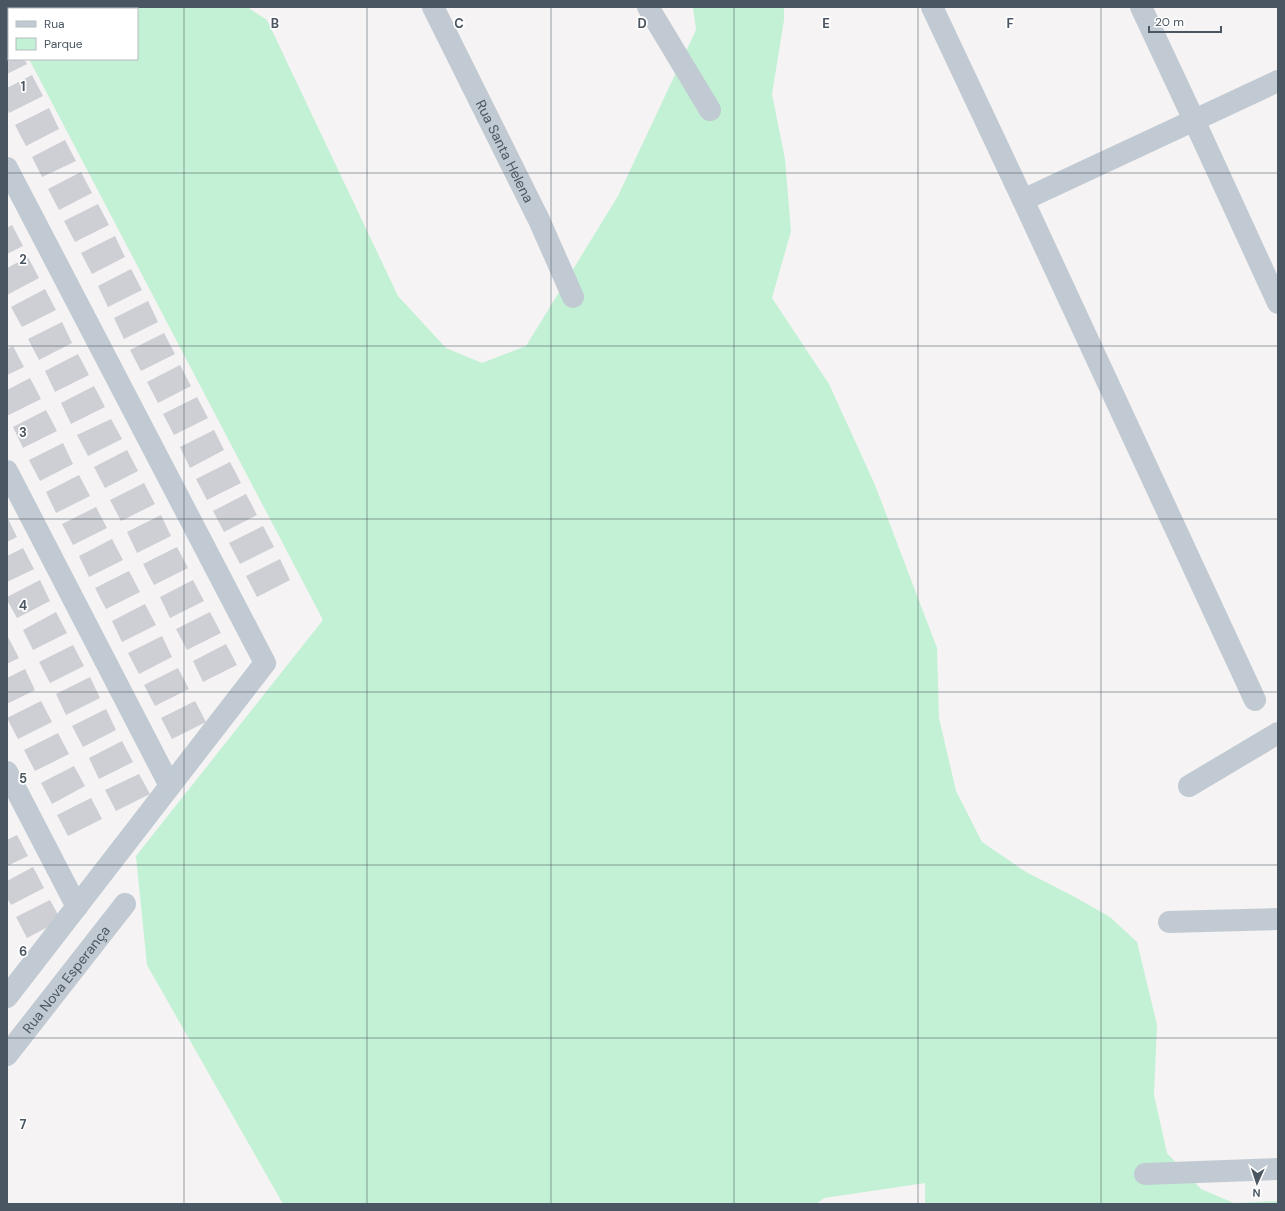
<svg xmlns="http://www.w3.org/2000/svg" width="1285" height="1211" font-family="'DM Sans',sans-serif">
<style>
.green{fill:#c3f1d5}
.building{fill:#cdcfd5}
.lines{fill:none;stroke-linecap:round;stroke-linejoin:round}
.street{stroke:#c1cad2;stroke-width:22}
.grid{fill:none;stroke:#4a5661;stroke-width:1;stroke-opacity:0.55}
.labels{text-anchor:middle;stroke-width:3.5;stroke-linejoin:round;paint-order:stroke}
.street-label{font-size:14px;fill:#4a5661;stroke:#fff}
.grid-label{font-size:13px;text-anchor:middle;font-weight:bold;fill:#4a5661;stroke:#fff;stroke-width:3.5;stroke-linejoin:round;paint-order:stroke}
</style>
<rect width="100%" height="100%" fill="#f5f3f3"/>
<path class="green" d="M7,7H247L267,20L398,296L446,348L482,363L526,346L618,196L696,30L693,7H784V20L772,94L785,159L791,231L772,298L829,384L875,485L937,648L939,718L956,791L982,842L1026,872L1073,896L1110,917L1137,942L1157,1025L1154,1095L1167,1153L1201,1189L1234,1203L1278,1201V1204H925V1183L824,1198L816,1204H283L147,965L136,856L323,620L29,59H137V9H9V21L7,17Z"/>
<path class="building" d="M9,47V59H24L27,64L7,74V48Z
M32,75L43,96L9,113L7,109V88Z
M49,108L59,129L26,146L15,125Z
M65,140L76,161L42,177L32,157Z
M81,172L92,193L59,210L48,189Z
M98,204L109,225L75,242L64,221Z
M12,225L23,246L7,254V228Z
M115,236L125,257L92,274L81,253Z
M28,257L39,278L7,295V268Z
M131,269L142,290L108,307L98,286Z
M45,289L56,310L22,327L11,307Z
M148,301L158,322L124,339L114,318Z
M62,322L72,343L39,360L28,339Z
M164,333L175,354L141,371L130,350Z
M13,346L24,367L7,375V349Z
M78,354L89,375L55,392L45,371Z
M180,365L191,386L158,403L147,382Z
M30,378L41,399L7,416V390Z
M94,386L105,407L71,424L61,403Z
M197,397L208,418L174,435L163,414Z
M46,410L57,431L23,448L13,427Z
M111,419L122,439L88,456L77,435Z
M214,430L224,450L190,468L180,447Z
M63,443L73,464L40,481L29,460Z
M127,450L138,471L105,488L94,467Z
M230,462L241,483L207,500L196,479Z
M79,475L90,496L56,513L46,492Z
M144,483L155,504L121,521L110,500Z
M246,494L257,515L224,532L213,511Z
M96,507L107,528L73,545L62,524Z
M161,515L171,536L137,553L127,532Z
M7,517L17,537L7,542Z
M263,526L274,547L240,564L229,543Z
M112,539L123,560L89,577L79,556Z
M177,547L188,568L154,585L143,564Z
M23,548L34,569L7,582V556Z
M280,559L290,580L257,597L246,576Z
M129,571L140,592L106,609L95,588Z
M40,580L50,601L17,618L7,600V597Z
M193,580L204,601L170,618L160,597Z
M145,604L156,625L122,642L112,621Z
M56,612L67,633L33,650L23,630Z
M210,612L221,633L187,650L176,629Z
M162,636L172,657L139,674L128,653Z
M8,637L19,658L7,664V638Z
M226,644L237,665L203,682L193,661Z
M73,645L84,666L50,683L39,662Z
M178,668L189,689L155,706L144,685Z
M25,669L35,690L7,704V678Z
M90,677L100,698L66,715L56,694Z
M41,701L52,722L18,739L7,718Z
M195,701L206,722L172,739L161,718Z
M106,709L116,730L83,747L72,726Z
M58,733L69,754L35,771L24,750Z
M122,741L133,762L99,779L89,758Z
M74,766L85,786L52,804L41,783Z
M139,774L150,794L116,811L105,790Z
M91,798L102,819L68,836L57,815Z
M17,835L28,856L7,866V840Z
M33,867L44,888L11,905L7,898V881Z
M50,900L61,920L27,938L16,917Z"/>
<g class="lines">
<g class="street">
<path id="s1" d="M433,7L539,220L573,297"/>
<path d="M648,7L710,110"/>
<path d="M932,7L1023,200L1255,700"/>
<path d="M1141,7L1194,120L1278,303"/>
<path d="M7,168L265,663L7,997"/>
<path d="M1023,200L1278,81"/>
<path d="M7,471L170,786"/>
<path d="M7,772L77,907"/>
<path d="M1189,786L1278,733"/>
<path d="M1169,922L1278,919"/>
<path id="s2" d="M7,1055L125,904"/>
<path d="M1145,1174L1278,1169"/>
</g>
</g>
<path class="grid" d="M184,7V1204M367,7V1204M551,7V1204M734,7V1204M918,7V1204M1101,7V1204M7,173H1278M7,346H1278M7,519H1278M7,692H1278M7,865H1278M7,1038H1278"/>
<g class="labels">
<g class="street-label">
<text dy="5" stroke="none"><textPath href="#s1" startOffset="161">Rua Santa Helena</textPath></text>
<text dy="5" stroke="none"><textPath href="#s2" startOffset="96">Rua Nova Esperança</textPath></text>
</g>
</g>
<g class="grid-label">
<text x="275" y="28">B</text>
<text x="459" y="28">C</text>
<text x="642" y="28">D</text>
<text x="826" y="28">E</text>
<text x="1010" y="28">F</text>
<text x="23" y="91">1</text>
<text x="23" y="264">2</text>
<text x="23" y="437">3</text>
<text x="23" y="610">4</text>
<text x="23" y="783">5</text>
<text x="23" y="956">6</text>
<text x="23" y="1129">7</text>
</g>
<rect width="1285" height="1211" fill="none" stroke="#4a5661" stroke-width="16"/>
<rect x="8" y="8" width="130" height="52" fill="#ffffff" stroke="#b7bbc0"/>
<rect x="16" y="21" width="20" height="6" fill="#c1cad2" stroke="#b7bbc0"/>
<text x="44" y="28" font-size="12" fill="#4a5661">Rua</text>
<rect x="16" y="38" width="20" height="12" fill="#c3f1d5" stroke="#b7bbc0"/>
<text x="44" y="48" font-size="12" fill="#4a5661">Parque</text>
<g transform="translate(1257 1183) rotate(183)" stroke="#ffffff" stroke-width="3" paint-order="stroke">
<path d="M0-3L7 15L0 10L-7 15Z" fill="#4a5661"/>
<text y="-6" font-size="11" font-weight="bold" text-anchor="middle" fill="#4a5661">N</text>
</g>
<path d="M1149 26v6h72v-6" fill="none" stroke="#4a5661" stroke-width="2"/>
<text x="1155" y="26" font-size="12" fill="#4a5661" stroke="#ffffff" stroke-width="3" paint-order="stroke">20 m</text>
</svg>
